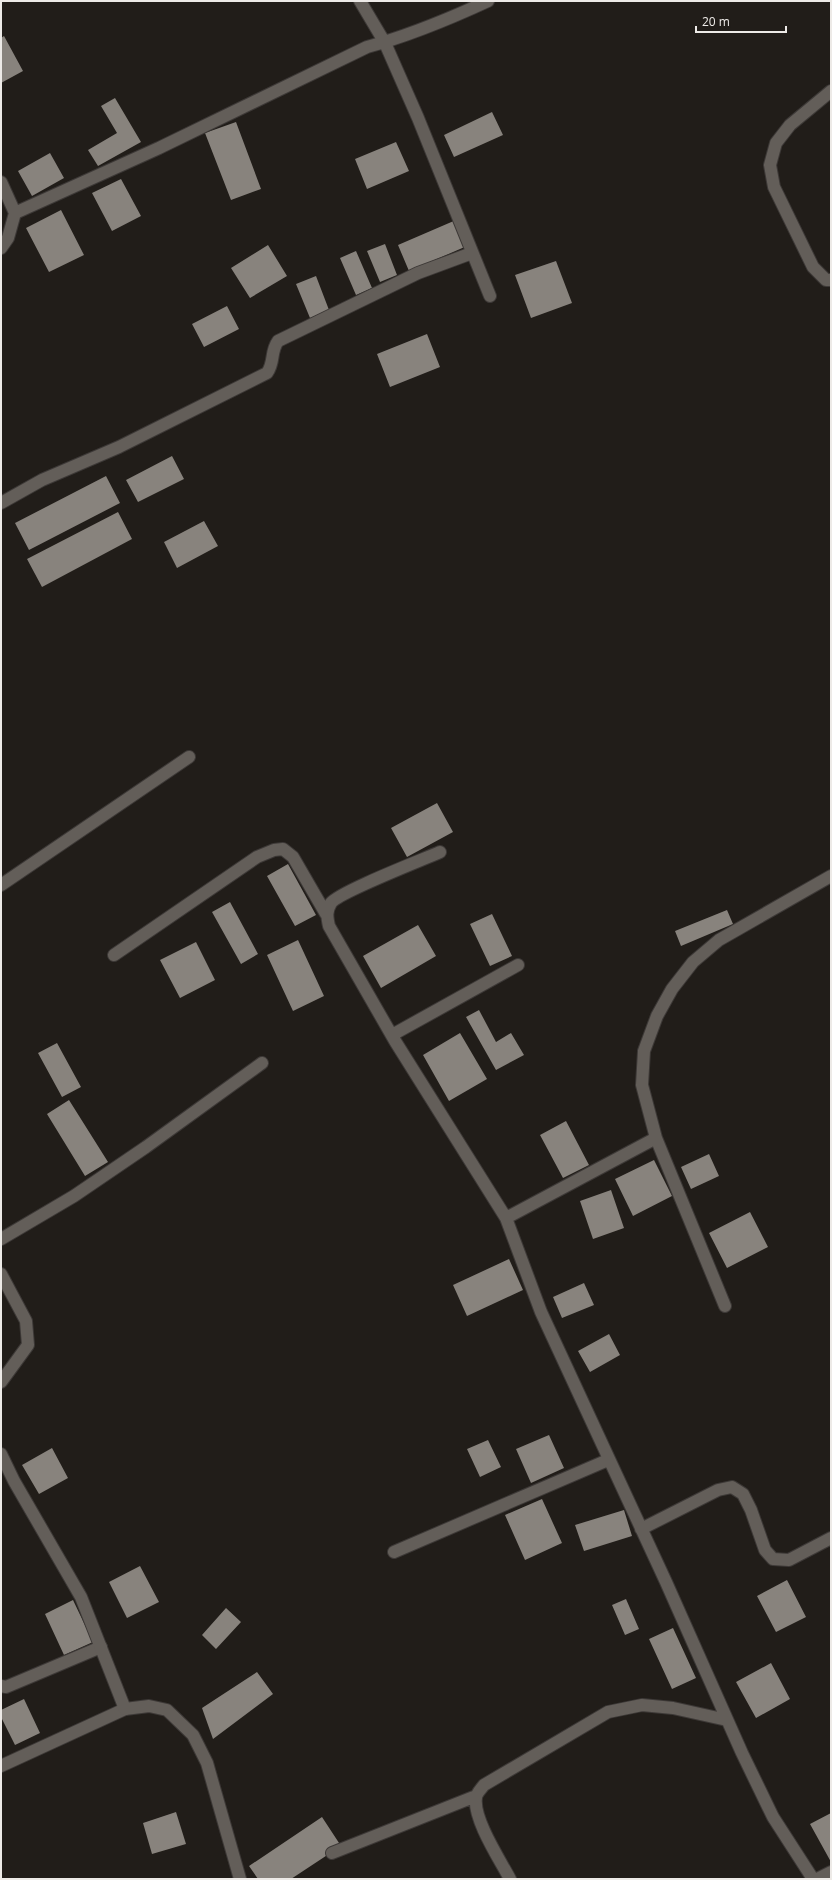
<svg xmlns="http://www.w3.org/2000/svg" width="832" height="1880" font-family="'Open Sans',sans-serif">
<style>
.building{fill:#88837d}
.lines{fill:none;stroke-linecap:round;stroke-linejoin:round}
.service-casing{stroke:#3d3937;stroke-width:14}
.minor-casing{stroke:#3d3937;stroke-width:14}
.tertiary-casing{stroke:#3d3937;stroke-width:14}
.service{stroke:#635e59;stroke-width:12}
.minor{stroke:#635e59;stroke-width:12}
.tertiary{stroke:#635e59;stroke-width:12}
</style>
<rect width="100%" height="100%" fill="#211d19"/>
<path class="building" d="M4,36L23,71L1,83V38Z
M115,98L141,142L98,166L88,150L117,133L101,106Z
M492,112L503,135L454,157L444,135Z
M236,122L261,189L231,200L205,133Z
M396,142L409,171L367,189L355,159Z
M50,153L64,178L32,196L18,171Z
M121,179L141,216L112,231L92,193Z
M61,210L84,255L49,272L26,228Z
M456,220L467,246L409,271L398,245Z
M385,244L397,275L380,282L367,251Z
M268,245L287,276L250,298L231,268Z
M356,251L372,288L356,295L340,258Z
M556,261L572,303L531,318L515,275Z
M316,276L329,310L310,318L296,284Z
M227,306L239,329L204,347L192,324Z
M427,334L440,367L390,387L377,354Z
M172,456L184,479L138,502L126,480Z
M106,476L120,503L29,550L15,523Z
M118,512L132,539L42,587L27,559Z
M204,521L218,546L177,568L164,542Z
M437,803L453,832L407,857L391,828Z
M288,864L316,915L295,926L267,876Z
M230,902L258,954L241,964L212,912Z
M727,910L733,924L681,946L675,931Z
M492,914L512,956L490,966L470,924Z
M418,925L436,956L381,988L363,956Z
M298,940L324,996L293,1011L267,955Z
M196,942L215,980L180,998L160,960Z
M479,1010L496,1042L511,1033L524,1055L496,1070L466,1017Z
M460,1033L487,1079L449,1101L423,1055Z
M57,1043L81,1087L62,1097L38,1053Z
M69,1100L108,1162L85,1176L47,1114Z
M566,1121L589,1165L563,1178L540,1135Z
M709,1154L719,1176L691,1189L681,1167Z
M654,1160L672,1196L633,1216L615,1179Z
M611,1190L624,1228L593,1239L580,1201Z
M750,1212L768,1247L727,1268L709,1233Z
M509,1259L523,1290L467,1316L453,1285Z
M584,1283L594,1305L562,1318L553,1297Z
M609,1334L620,1355L590,1372L578,1351Z
M549,1435L564,1468L531,1483L516,1449Z
M488,1440L501,1467L480,1477L467,1449Z
M52,1448L68,1478L39,1494L22,1465Z
M542,1499L562,1543L525,1560L505,1515Z
M624,1510L632,1536L584,1551L575,1525Z
M140,1566L159,1602L127,1618L109,1582Z
M787,1580L806,1617L776,1632L757,1596Z
M626,1599L639,1629L625,1635L612,1605Z
M73,1600L93,1642L64,1655L45,1614Z
M226,1608L241,1622L216,1649L202,1635Z
M673,1628L696,1678L672,1689L649,1639Z
M771,1663L790,1699L756,1718L736,1682Z
M257,1672L273,1694L213,1739L202,1708Z
M24,1699L40,1733L15,1745L1,1717V1710Z
M176,1812L186,1844L152,1854L143,1823Z
M831,1813V1862L810,1824Z
M322,1817L341,1846L291,1879H258L249,1866Z"/>
<g class="lines">
<defs>
<path id="service" d="M831,91L790,125L776,143L770,165L774,187L813,267L826,280H831"/>
<path id="minor" d="M360,1L385,43L418,118L490,296
M1,182L15,213L8,238L1,248
M15,213L159,148L367,47C408,36 449,19 488,1
M1,503L42,480L119,447L267,373C275,362 270,352 278,341L418,273L472,253
M440,852C422,860 339,892 331,903C326,911 327,917 329,926L395,1041L506,1218L541,1312L666,1582L742,1753L773,1817L813,1879
M1,885L189,757
M114,955L257,857L274,850L283,849L293,857L326,914
M392,1035L518,965
M506,1218L656,1138
M1,1239L74,1196L146,1147L262,1063
M725,1306L656,1138L642,1085L644,1051L657,1016L672,989L693,962L719,940L831,876
M641,1529L718,1490L732,1487L743,1494L751,1510L765,1550L773,1559L789,1560L831,1538
M394,1552L608,1460
M1,1686L6,1687L101,1647
M1,1766L125,1709
M332,1853L476,1796
M510,1879C500,1860 473,1819 476,1798C476,1794 481,1789 484,1785L608,1712L642,1705L673,1708L727,1720
M817,1879L831,1872"/>
<path id="tertiary" d="M1,1274L26,1321L28,1345L1,1382
M1,1454L14,1481L81,1597L125,1709L149,1706L167,1710L193,1735L207,1763L240,1879"/>
</defs>
<use href="#service" class="service-casing"/>
<use href="#minor" class="minor-casing"/>
<use href="#tertiary" class="tertiary-casing"/>
<use href="#service" class="service"/>
<use href="#minor" class="minor"/>
<use href="#tertiary" class="tertiary"/>
</g>
<rect width="832" height="1880" fill="none" stroke="#edeae7" stroke-width="4"/>
<path d="M696 26v6h90v-6" fill="none" stroke="#edeae7" stroke-width="2"/>
<text x="702" y="26" font-size="12" fill="#edeae7" stroke="#211d19" stroke-width="3" paint-order="stroke">20 m</text>
</svg>
